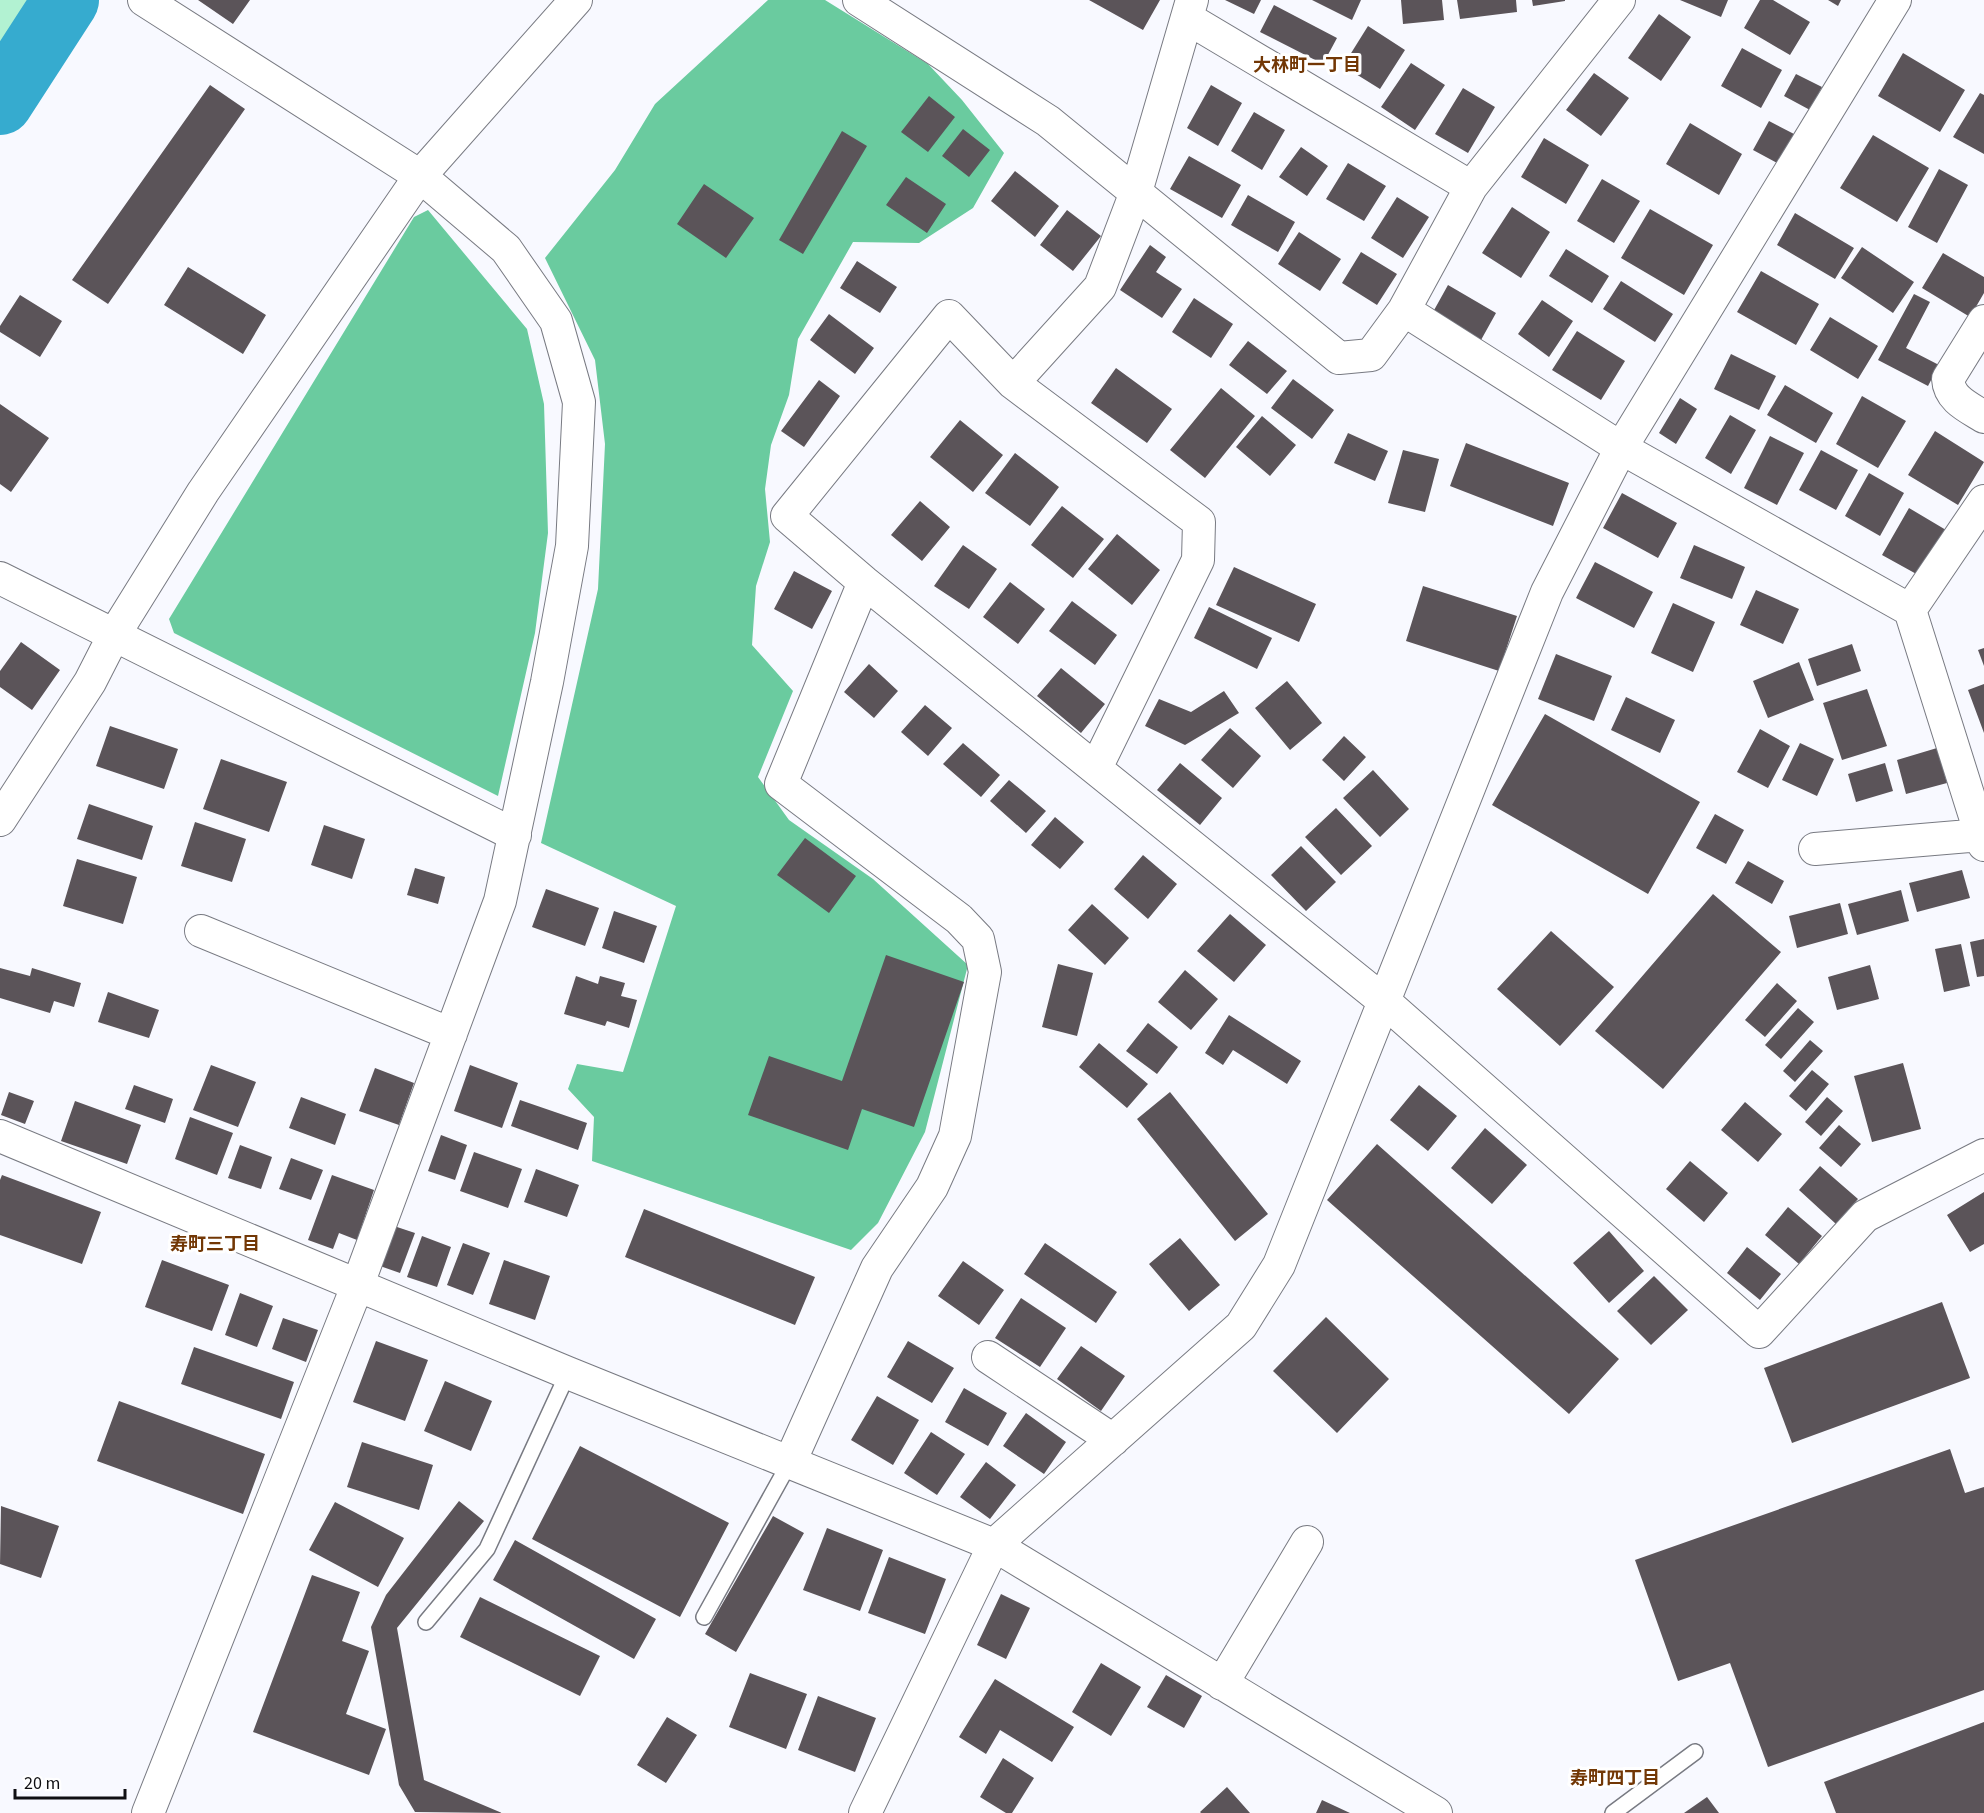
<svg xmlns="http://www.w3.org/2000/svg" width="1984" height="1813" font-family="'Source Sans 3','Noto Sans JP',sans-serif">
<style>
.green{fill:#b2f2d2}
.forest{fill:#6acb9f}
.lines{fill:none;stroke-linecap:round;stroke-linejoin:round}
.river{stroke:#36abcf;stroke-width:66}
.building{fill:#5b5459}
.lane-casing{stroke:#787a82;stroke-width:18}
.street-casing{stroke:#787a82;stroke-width:34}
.lane{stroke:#fff;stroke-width:15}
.street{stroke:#fff;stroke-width:32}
.labels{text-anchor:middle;stroke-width:6;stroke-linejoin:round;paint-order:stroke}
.neighbourhood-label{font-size:18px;font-weight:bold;fill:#723705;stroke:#fff}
</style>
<rect width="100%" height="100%" fill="#f8f9ff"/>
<path class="green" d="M0,0H38L0,63Z"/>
<path class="forest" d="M768,0H825L928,64L962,100L1004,153L973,208L919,243L853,242L798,339L789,395L771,445L765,489L770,542L756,586L752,645L793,691L758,777L789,820L873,879L968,965L925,1132L878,1223L851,1250L592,1161L594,1117L568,1089L577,1064L623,1072L676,906L541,843L598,589L605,444L595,360L545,258L615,170L655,104Z
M428,210L527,329L544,404L548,533L535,633L498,796L174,633L169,619L414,217Z"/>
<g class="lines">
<path class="river" d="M0,102L66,0"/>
</g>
<path class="building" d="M198,0H250L233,24Z
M1089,0H1160L1143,30Z
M1225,0H1261L1254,14Z
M1312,0H1361L1352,20Z
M1401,0H1442L1444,20L1403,24Z
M1457,0H1516L1517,12L1460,19Z
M1532,0H1565V1L1533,6Z
M1680,0H1728L1721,17Z
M1760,0H1773L1810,22L1790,55L1744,28Z
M1828,0H1841L1838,6Z
M1274,5L1337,38L1323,64L1260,32Z
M1659,14L1691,37L1661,81L1628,58Z
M1368,26L1405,50L1380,89L1343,66Z
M1742,48L1782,70L1761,108L1721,86Z
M1903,53L1965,90L1940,132L1878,96Z
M1411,63L1445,85L1415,130L1381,107Z
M1594,73L1629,98L1601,136L1566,110Z
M1796,74L1822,87L1810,110L1784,96Z
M210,85L245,109L108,304L72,280Z
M1211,85L1242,103L1218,146L1187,128Z
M1463,88L1495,107L1468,153L1435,134Z
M1980,93L1984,95V154L1953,137Z
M929,96L955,117L928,152L901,132Z
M1254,112L1285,130L1262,170L1231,151Z
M1769,121L1794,134L1779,164L1753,150Z
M1690,123L1742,154L1719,195L1666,164Z
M963,129L990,150L969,177L942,156Z
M842,131L867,146L803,254L779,240Z
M1873,135L1929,168L1897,222L1840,188Z
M1544,138L1589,165L1566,204L1521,177Z
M1301,147L1328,166L1307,196L1279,177Z
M1189,156L1241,185L1222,218L1170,189Z
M1348,163L1386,186L1364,221L1326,199Z
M1939,169L1968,185L1937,243L1908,227Z
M1015,171L1059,206L1035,237L991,201Z
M906,177L946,204L927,233L886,205Z
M1602,179L1640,201L1614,243L1577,221Z
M704,184L754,218L726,258L677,224Z
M1248,195L1295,222L1278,252L1231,225Z
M1397,197L1429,217L1403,258L1371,238Z
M1512,207L1550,232L1521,278L1482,253Z
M1650,209L1713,245L1684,295L1621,258Z
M1067,210L1101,236L1073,271L1040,245Z
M1795,213L1854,248L1835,279L1777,245Z
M1299,232L1341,259L1320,291L1278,264Z
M1150,245L1166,257L1156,272L1182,289L1162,318L1120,290Z
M1862,247L1914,282L1893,313L1841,278Z
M1566,249L1609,276L1592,303L1549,276Z
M1361,252L1397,274L1377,305L1342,283Z
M1943,253L1984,277V293L1970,317L1922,288Z
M857,261L897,287L880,313L840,288Z
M188,267L266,315L243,354L164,305Z
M1761,271L1819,304L1796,345L1737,312Z
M1621,281L1673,314L1655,342L1603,309Z
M1448,285L1496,313L1481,340L1433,312Z
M1914,294L1930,302L1906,348L1939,365L1928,386L1878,360Z
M20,295L62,321L40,357L0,332V326Z
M1194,298L1233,324L1211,358L1172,332Z
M1542,300L1573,321L1549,357L1518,334Z
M829,314L874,348L855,374L810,340Z
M1830,317L1878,346L1858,379L1810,350Z
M1577,331L1625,361L1601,400L1552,370Z
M1248,341L1287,371L1267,394L1229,365Z
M1731,354L1776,376L1759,410L1714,389Z
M1116,368L1172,409L1147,443L1091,403Z
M1293,379L1334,410L1312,439L1271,408Z
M819,380L840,396L804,447L781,431Z
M1785,385L1833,413L1816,443L1767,415Z
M1221,388L1255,416L1205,478L1170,450Z
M1862,396L1906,421L1878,468L1836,444Z
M1680,398L1697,409L1676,444L1659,433Z
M0,404L49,438L11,492L0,484Z
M1730,415L1756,430L1731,474L1705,458Z
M1262,416L1296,445L1270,476L1236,447Z
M960,420L1003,455L973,492L930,457Z
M1935,431L1984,462L1958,505L1908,475Z
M1348,433L1388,451L1375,481L1334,463Z
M1770,436L1804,453L1777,505L1744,488Z
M1466,443L1569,483L1553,526L1450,486Z
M1403,450L1439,459L1425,512L1388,503Z
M1821,450L1858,470L1836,510L1799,490Z
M1015,453L1059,487L1030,526L985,493Z
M1869,473L1904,493L1880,536L1845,516Z
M1622,493L1677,523L1658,558L1603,528Z
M920,501L950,527L922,561L891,535Z
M1062,506L1104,539L1073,578L1031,545Z
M1909,508L1946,530L1920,576L1882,555Z
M1117,534L1160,570L1132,605L1088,569Z
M963,545L997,569L969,609L934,586Z
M1694,545L1745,567L1732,599L1680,578Z
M1595,562L1653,592L1634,628L1576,598Z
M1234,567L1316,604L1299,642L1216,605Z
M794,571L832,591L812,629L774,609Z
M1010,582L1045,609L1018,644L983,617Z
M1423,586L1517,616L1499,671L1406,641Z
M1756,590L1799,609L1783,644L1740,625Z
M1072,601L1117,635L1095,665L1049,631Z
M1673,603L1715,622L1693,672L1651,653Z
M1209,607L1272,638L1257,669L1194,638Z
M21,642L60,670L32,710L0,687V671Z
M1852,644L1861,671L1817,686L1808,659Z
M1984,648V666L1978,650Z
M1556,654L1612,676L1594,721L1538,699Z
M1799,662L1814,700L1768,718L1753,681Z
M869,664L898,691L874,718L844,692Z
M1061,668L1105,704L1081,733L1037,696Z
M1287,681L1322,723L1290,750L1255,708Z
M1984,684V733L1968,690Z
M1867,689L1887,746L1842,760L1823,703Z
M1224,691L1239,713L1185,745L1145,726L1159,699L1191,712Z
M1626,697L1675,720L1660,753L1611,730Z
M925,705L952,728L928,756L901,732Z
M1545,714L1700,802L1648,894L1492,805Z
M110,726L178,749L164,789L96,766Z
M1230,728L1261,756L1233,788L1201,760Z
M1760,729L1790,746L1768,788L1737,772Z
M1344,736L1366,757L1344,781L1322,760Z
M963,743L1000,775L981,797L943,764Z
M1800,743L1834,759L1817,796L1782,780Z
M1937,748L1947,783L1906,794L1897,760Z
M221,759L287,782L269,832L203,809Z
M1180,763L1222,798L1200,825L1157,790Z
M1885,763L1893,791L1856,802L1848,774Z
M1373,770L1409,809L1380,837L1343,798Z
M1009,780L1046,811L1026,833L990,801Z
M89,804L153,826L142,860L77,839Z
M1336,808L1372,846L1341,875L1305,837Z
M1715,814L1744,830L1726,864L1696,848Z
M1055,817L1084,842L1060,869L1031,845Z
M195,822L246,839L232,882L181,866Z
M324,825L365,839L352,879L311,865Z
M805,838L856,876L829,913L777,875Z
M1301,846L1336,882L1306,911L1271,875Z
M1143,855L1177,884L1148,919L1114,889Z
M77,859L137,877L123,924L63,906Z
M1748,861L1784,881L1772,904L1735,883Z
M415,868L445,877L438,904L407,895Z
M1962,870L1970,898L1917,912L1909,883Z
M546,889L599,908L585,946L532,927Z
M1901,890L1909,921L1857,935L1848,904Z
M1713,894L1781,952L1663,1089L1595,1031Z
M1840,903L1848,934L1797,948L1789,916Z
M1092,904L1129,938L1105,965L1068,930Z
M614,911L657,926L644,963L602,948Z
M1230,914L1266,945L1234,982L1197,951Z
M1551,931L1614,987L1560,1046L1497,989Z
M1984,939V976L1977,977L1970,942Z
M1961,944L1970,986L1944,992L1935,949Z
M886,955L964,982L914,1127L862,1109L848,1150L748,1115L769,1056L842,1081Z
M1058,964L1093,973L1077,1036L1042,1027Z
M1870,965L1879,999L1837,1010L1828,977Z
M0,968L30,976L32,968L81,983L74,1007L54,1001L50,1013L0,998Z
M1185,970L1218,999L1191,1030L1158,1002Z
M576,976L598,984L600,976L625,983L621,996L637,1000L629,1028L607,1021L605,1026L564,1014Z
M1777,983L1797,1001L1765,1037L1745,1020Z
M108,992L159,1010L149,1038L98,1022Z
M1798,1008L1814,1022L1781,1059L1765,1045Z
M1229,1015L1301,1061L1287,1084L1233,1050L1223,1065L1205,1053Z
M1148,1023L1178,1047L1157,1074L1126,1051Z
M1810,1040L1823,1051L1795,1082L1783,1071Z
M1099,1043L1148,1084L1127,1108L1079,1067Z
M1903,1063L1921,1129L1872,1142L1854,1076Z
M211,1065L256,1082L238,1127L193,1110Z
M470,1065L518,1083L502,1128L454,1111Z
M375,1068L414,1083L399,1125L359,1111Z
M1812,1070L1829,1084L1806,1111L1789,1096Z
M134,1085L173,1099L165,1123L125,1109Z
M1419,1085L1457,1116L1428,1151L1390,1120Z
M9,1092L34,1101L25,1124L1,1115Z
M1170,1092L1268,1214L1235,1241L1137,1119Z
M301,1097L346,1114L335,1145L289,1128Z
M1827,1097L1843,1111L1821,1136L1805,1122Z
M520,1100L587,1123L578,1150L511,1126Z
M75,1101L141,1125L127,1164L61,1141Z
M1745,1102L1782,1134L1758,1162L1721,1130Z
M190,1117L233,1133L217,1175L175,1159Z
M1839,1125L1861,1144L1841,1167L1819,1148Z
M1485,1128L1527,1165L1492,1204L1451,1168Z
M441,1135L467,1145L455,1180L428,1171Z
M1377,1144L1619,1359L1569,1414L1327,1200Z
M240,1145L272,1157L261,1189L228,1178Z
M474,1152L522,1169L508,1208L460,1191Z
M291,1158L323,1170L311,1200L279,1189Z
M1690,1161L1728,1193L1704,1222L1666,1189Z
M1820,1166L1858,1199L1836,1224L1799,1190Z
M536,1169L579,1185L567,1217L524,1202Z
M2,1175L101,1212L82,1264L0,1235V1180Z
M332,1175L374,1190L357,1240L339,1233L333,1249L308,1240Z
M1984,1192V1244L1970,1252L1947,1215Z
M1788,1207L1822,1236L1799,1264L1765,1235Z
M644,1209L815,1277L795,1325L625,1257Z
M394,1226L415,1233L400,1273L380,1266Z
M1609,1231L1644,1271L1609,1303L1573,1263Z
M422,1236L451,1247L437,1287L407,1277Z
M1180,1238L1220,1285L1189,1311L1149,1264Z
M463,1243L490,1253L473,1295L447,1285Z
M1045,1243L1117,1292L1096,1323L1024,1274Z
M1747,1247L1781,1274L1760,1300L1727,1273Z
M162,1260L229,1285L212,1331L145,1307Z
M504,1260L550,1276L535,1320L489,1304Z
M963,1261L1004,1290L979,1325L938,1296Z
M1654,1276L1688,1310L1651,1345L1617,1311Z
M240,1293L273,1306L257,1347L225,1335Z
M1021,1298L1066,1328L1040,1367L995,1338Z
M1942,1302L1970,1378L1792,1443L1764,1368Z
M1326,1317L1389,1379L1337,1433L1273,1371Z
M283,1318L318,1330L306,1362L272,1349Z
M376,1341L428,1360L405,1421L353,1402Z
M908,1341L954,1368L932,1403L887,1377Z
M1081,1346L1125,1376L1101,1411L1057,1379Z
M194,1347L294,1382L281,1419L181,1384Z
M445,1381L492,1401L471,1451L424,1431Z
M964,1388L1007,1413L988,1446L945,1422Z
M877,1396L919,1420L893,1465L851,1440Z
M119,1401L265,1454L243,1514L97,1461Z
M1026,1413L1066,1442L1044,1474L1003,1446Z
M931,1432L965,1454L937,1495L904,1473Z
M362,1442L433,1465L419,1510L347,1487Z
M580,1446L729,1523L680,1617L532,1539Z
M1950,1449L1965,1493L1984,1487V1690L1768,1767L1730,1663L1678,1681L1635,1560Z
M986,1462L1016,1485L990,1519L960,1497Z
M459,1501L484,1521L397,1628L424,1780L502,1813L415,1812L399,1785L371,1627L386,1595Z
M335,1502L404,1538L378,1587L309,1550Z
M1,1506L59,1526L41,1578L0,1564Z
M773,1516L804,1533L736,1652L705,1634Z
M827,1528L883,1550L860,1611L803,1590Z
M515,1540L656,1619L634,1659L493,1580Z
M889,1557L946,1579L925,1634L868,1613Z
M312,1575L360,1592L342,1641L369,1651L346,1714L386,1729L369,1775L253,1732Z
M1001,1594L1030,1608L1006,1659L977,1645Z
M480,1597L600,1656L580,1696L460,1637Z
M1101,1663L1141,1687L1111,1736L1072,1712Z
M750,1673L807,1694L786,1749L729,1727Z
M1166,1675L1202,1696L1184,1728L1147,1707Z
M995,1679L1074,1727L1052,1762L1000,1730L986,1754L959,1737Z
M818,1696L876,1718L855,1772L798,1750Z
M667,1717L697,1735L666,1783L637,1765Z
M1984,1722V1813H1836L1824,1782Z
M1003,1758L1034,1778L1012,1813H1006L980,1797Z
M1227,1787L1250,1813H1201L1200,1812Z
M1707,1797L1719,1813H1684Z
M1322,1800L1350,1813H1316Z"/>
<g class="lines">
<defs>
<path id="lane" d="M704,1617L790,1462
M426,1622L487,1549L568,1373
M1613,1813L1695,1752"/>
<path id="street" d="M144,0L420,176L506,249L556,321L579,402L572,546L547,682L500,901L358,1284L148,1813
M859,0L1048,121L1339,358L1371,355L1404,310L1471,187L1619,0
M1187,18L1471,187
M1404,310L1621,448L1910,610L1984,845
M1984,321L1948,379C1949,399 1968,407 1984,417
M1013,383L1100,287L1136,192L1192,0
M0,578L515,835
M1910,610L1984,501
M1096,768L1198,560L1199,522L1013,383L949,316L787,516L864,582L1385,1002L1759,1332L1865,1216L1984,1155
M0,820L90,682L114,635L203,492L420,176L576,0
M1815,849L1981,835
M201,931L451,1034
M0,1136L568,1373L994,1545L1436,1813
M988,1357L1113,1440
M790,1462L877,1268L932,1187L955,1136L985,972L978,939L959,919L781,784L864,582
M1222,1684L1307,1542
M865,1813L994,1545L1241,1326L1279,1265L1547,592L1621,448L1895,0"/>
</defs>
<use href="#lane" class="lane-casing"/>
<use href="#street" class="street-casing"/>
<use href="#lane" class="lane"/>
<use href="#street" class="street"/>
</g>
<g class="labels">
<g class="neighbourhood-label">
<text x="1307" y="71">大林町一丁目</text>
<text x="215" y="1250">寿町三丁目</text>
<text x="1615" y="1784">寿町四丁目</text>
</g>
</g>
<path d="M15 1789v9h110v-9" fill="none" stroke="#0f0f12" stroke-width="3"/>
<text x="24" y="1789" font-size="18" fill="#0f0f12" stroke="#ffffff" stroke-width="4.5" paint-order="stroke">20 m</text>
</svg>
